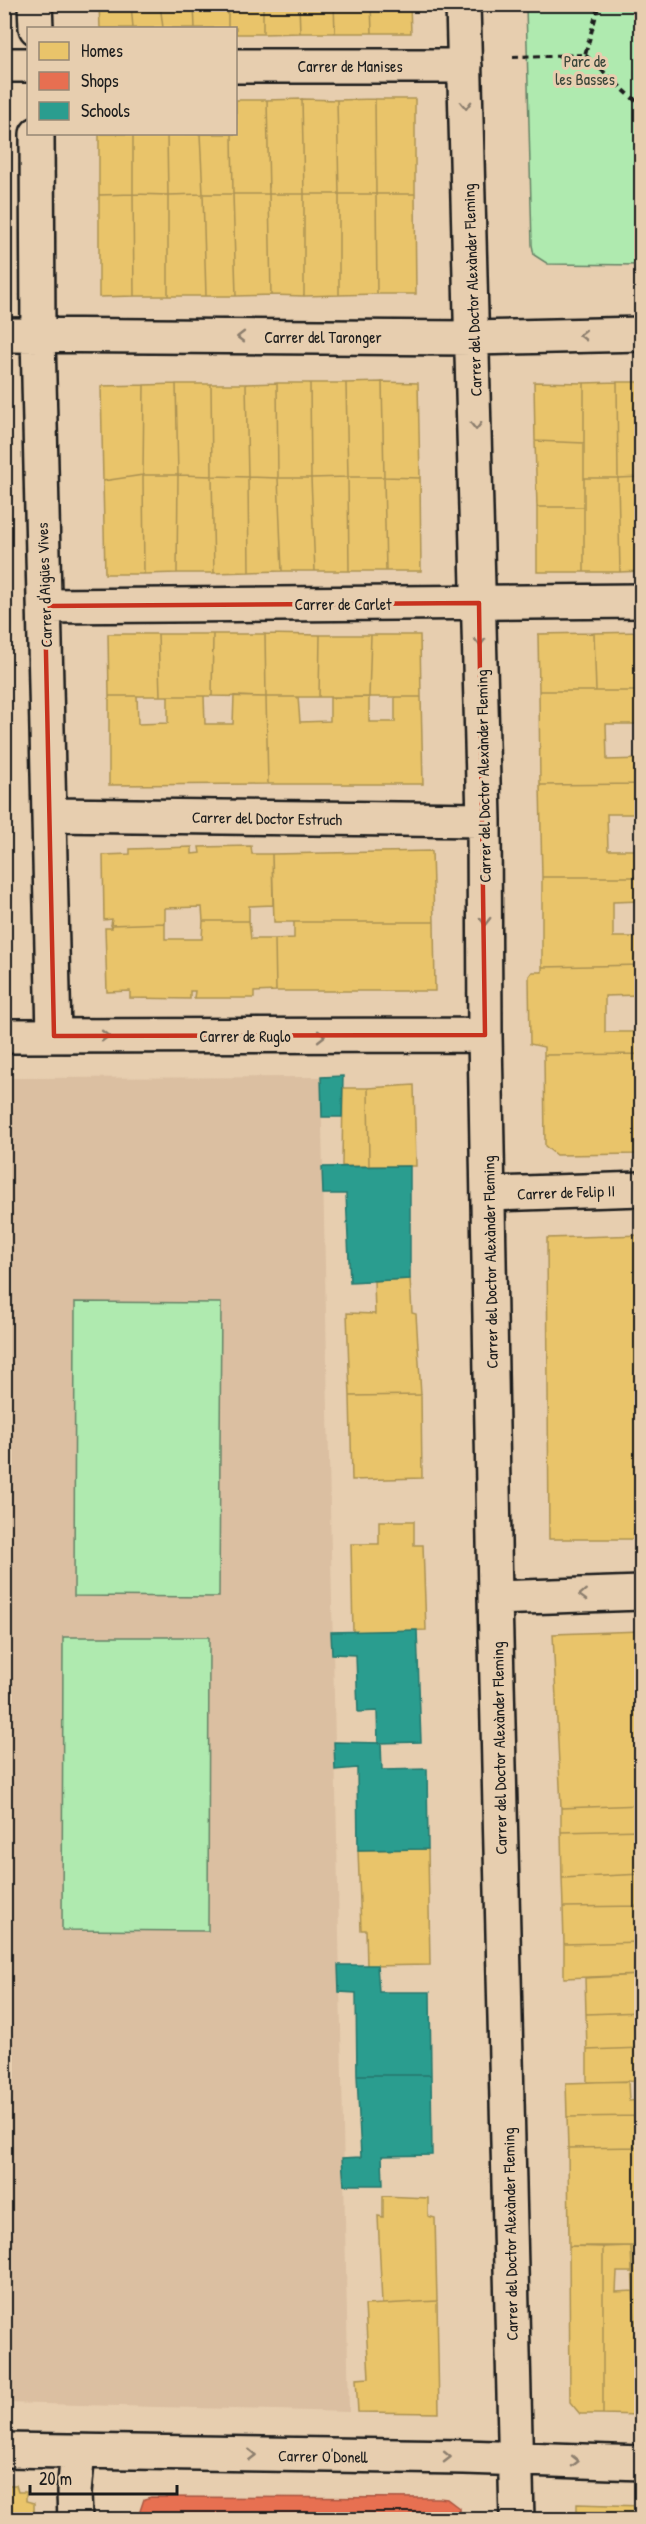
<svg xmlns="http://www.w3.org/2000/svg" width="646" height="2524" font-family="'Patrick Hand',sans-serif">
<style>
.built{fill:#dbbfa1}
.green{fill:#afeaaf;stroke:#668366;stroke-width:1.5}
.homes{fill:#e9c46a;stroke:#ac9253;stroke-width:1.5;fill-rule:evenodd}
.shops{fill:#e76f51;stroke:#aa5641;stroke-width:1.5}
.schools{fill:#2a9d8f;stroke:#26766c;stroke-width:1.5}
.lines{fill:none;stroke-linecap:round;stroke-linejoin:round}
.street-casing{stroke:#1c1c1c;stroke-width:38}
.path{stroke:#1c1c1c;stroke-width:4;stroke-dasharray:6 4.5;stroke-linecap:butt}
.street{stroke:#e7ceaf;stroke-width:33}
.oneway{stroke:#8c7e6d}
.marked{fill:none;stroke:#c8321e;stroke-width:4.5;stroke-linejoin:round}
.labels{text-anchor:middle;stroke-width:6;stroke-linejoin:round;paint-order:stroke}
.park-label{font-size:16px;fill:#394539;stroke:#e7ceaf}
.street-label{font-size:16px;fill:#1c1c1c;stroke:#e7ceaf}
</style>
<rect width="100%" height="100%" fill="#e7ceaf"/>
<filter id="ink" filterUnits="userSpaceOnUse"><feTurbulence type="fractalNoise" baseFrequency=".0167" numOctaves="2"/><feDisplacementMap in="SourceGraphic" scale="12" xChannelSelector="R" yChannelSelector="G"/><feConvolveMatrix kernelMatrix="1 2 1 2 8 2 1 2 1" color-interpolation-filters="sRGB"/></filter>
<g filter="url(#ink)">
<path class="built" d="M321,1077L349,2412L5,2403V1078Z"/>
<path class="green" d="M526,5H641V265L548,264L534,255L532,245Z
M75,1302L221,1303L219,1597L74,1596Z
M63,1637H209L208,1931L62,1930Z"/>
<path class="homes" d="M99,4H131L133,28H100Z
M131,4H160L163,28H133Z
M160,4H194L195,28H163Z
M194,4H228V28H195Z
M228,4H263V34H236V28H228Z
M263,4H299L300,33L263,34Z
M299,4H334L335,33H300Z
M334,4H371L372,33H335Z
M371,4H410L411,33H372Z
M302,99L337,100L339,194H304Z
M302,99L304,194H269L267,100Z
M375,99H415V194H376Z
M375,99L376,194H339L337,100Z
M236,100H267L269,194H233L232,134H236Z
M99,134H133V194L99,195Z
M133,134H167L168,195L133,194Z
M167,134H200L203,194L168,195Z
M200,134H232L233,194H203Z
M133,194L168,195V296H134Z
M133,194L134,296L99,297V195Z
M203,194H233L236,296H206Z
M203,194L206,296H168V195Z
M233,194H269L271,295L236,296Z
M269,194H304V296L271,295Z
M304,194H339V295L304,296Z
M339,194H376L377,294L339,295Z
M376,194H415L416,294H377Z
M382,382L418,383L420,478L384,477Z
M382,382L384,477H348L346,383Z
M534,382L584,383V443L535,441Z
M617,382H642V477L618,478Z
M617,382L618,478H584V383Z
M277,383H310L311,478H278Z
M277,383L278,478L248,477L246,384Z
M310,383H346L348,477L311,478Z
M176,384H211L212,476L178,475Z
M176,384L178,475H143L144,385Z
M211,384H246L248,477L212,476Z
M144,385L143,475L103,481L101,386Z
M535,441L584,443V507H537Z
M143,475H178L177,573L144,574Z
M143,475L144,574H105L103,481Z
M178,475L212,476L214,573H177Z
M212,476L248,477L249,572L214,573Z
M248,477L278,478L282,571L249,572Z
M348,477L349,571H315L311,478Z
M348,477H384L386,571H349Z
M384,477L420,478L421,571H386Z
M642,477V571L620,572L618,478Z
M278,478H311L315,571H282Z
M584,478H618L620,572H584Z
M537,507H584V572H537Z
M642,632V691H596L594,633Z
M594,633L596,691H539L538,634Z
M108,634H158L160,696H109Z
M158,634H213L212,696H160Z
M213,634H265L266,697L212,696Z
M265,634L320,635L319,697H266Z
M320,635H371L369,697H319Z
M371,635H420L421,697H369Z
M539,691H642V784L540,785ZM606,724H640L641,759L607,760Z
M109,696H137L138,724L168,723V696H204L205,724H233L234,696L266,697L268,784L109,785Z
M266,697H298L300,722L330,721V698L369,697V722H395V697H421L423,784H268Z
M642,784V877H542L540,785ZM607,814H641V850H608Z
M251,846L252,854H272L273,905L249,906V921H203L202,907L165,908V923L111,925L112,919L104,920L103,855L130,854V849L192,847V854L200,853L199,847Z
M432,851L434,922H274L272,854Z
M542,877H642V901L613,902V937H642V965L542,967Z
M203,921H249L251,939H275L276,991L254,992V998H194L195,991H190V999L130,998V991L107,992L105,928H112L111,925L165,923V939H202Z
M294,922H434L435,991H276L275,939L294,938Z
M642,965V1054L544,1055V1047L530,1044L529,976L532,972H542V967ZM638,995L639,1032H605V996Z
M642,1054V1154L556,1155L545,1146L544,1055Z
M414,1085L416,1166H369L368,1088Z
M343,1088H368L369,1166H342Z
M642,1235V1539H549L547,1238Z
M410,1279L412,1313L416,1314L421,1395L350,1396L347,1313L375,1314L374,1281Z
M421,1395L422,1478L352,1480L350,1396Z
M379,1521H414V1545H423L426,1630L353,1632L351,1544H379Z
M642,1631V1805L561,1808L553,1634Z
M642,1805V1830L561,1832V1808Z
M642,1830V1874L562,1878L561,1832Z
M428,1849L430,1965L367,1966L366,1930H361L358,1850Z
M642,1874V1906L563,1907L562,1878Z
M642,1906V1942L564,1944L563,1907Z
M642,1942V1975L564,1978V1944Z
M642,1975V2012L586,2014L585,1978Z
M642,2012V2048L587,2050L586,2014Z
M642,2048V2081L587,2082V2050Z
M628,2081L629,2101L642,2100V2116L567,2117L566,2083Z
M642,2116V2147L568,2148L567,2117Z
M642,2147V2246H569L568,2148Z
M383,2196L428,2198V2216L435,2218L437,2301L382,2304L378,2216L383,2217Z
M569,2246L603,2247V2414H580L570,2402Z
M631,2246L632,2272H617L616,2292L633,2291L640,2415L603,2414V2247Z
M631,2246H642V2415H640Z
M437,2301L439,2413L358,2412L356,2379L369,2378L365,2305Z
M4,2485H16L18,2492H26V2501L34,2503V2520H4Z
M577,2504L642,2506V2520H577Z"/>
<path class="shops" d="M151,2497L439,2498L447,2499L459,2508V2520H137L144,2499Z"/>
<path class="schools" d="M343,1076L342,1117H322L321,1077Z
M410,1166V1279L350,1282L346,1194H323L322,1167Z
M417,1630L421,1742L378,1743L377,1711L358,1712L356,1655L332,1654L331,1632Z
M334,1742L381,1743L382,1770L427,1769L428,1849L358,1850L357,1768L335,1770Z
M338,1965H377L379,1992H430L431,2075H357L356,1993L339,1992Z
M357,2075H431L432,2155L382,2156L383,2185H344L342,2158L361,2157Z"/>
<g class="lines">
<defs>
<path id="street" d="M35,4L36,28
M463,4L484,820L485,1035L495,1598L517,2520
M4,65H28
M236,66H465
M37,134L38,336L54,1036
M4,335L472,338L642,334
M45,606L642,601
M50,815L484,820
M4,1036L485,1035
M490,1194L642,1189
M495,1598L642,1593
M4,2450L464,2457L642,2463
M75,2520L74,2492L78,2453"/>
</defs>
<use href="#street" class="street-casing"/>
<path class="path" d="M585,55L638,103L642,109
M513,57L585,55L599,4"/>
<use href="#street" class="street"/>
</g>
<defs><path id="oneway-chevron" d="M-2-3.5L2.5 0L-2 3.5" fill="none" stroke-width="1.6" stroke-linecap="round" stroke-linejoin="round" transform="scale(1.5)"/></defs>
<g class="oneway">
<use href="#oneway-chevron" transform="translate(466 105) rotate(88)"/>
<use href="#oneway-chevron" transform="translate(583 335) rotate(179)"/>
<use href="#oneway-chevron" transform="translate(241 337) rotate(-180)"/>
<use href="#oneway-chevron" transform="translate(476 426) rotate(89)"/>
<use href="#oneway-chevron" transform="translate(480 642) rotate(89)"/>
<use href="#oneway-chevron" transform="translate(485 921) rotate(90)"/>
<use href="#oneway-chevron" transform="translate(105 1036)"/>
<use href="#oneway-chevron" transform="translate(321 1036)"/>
<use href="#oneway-chevron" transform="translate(583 1595) rotate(178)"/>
<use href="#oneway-chevron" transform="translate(252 2455) rotate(1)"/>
<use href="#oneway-chevron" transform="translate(447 2457) rotate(1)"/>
<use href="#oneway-chevron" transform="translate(575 2461) rotate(1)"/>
</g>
</g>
<path class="marked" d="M479,603L485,1035L54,1036L45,606Z"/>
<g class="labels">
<g class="park-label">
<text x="585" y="67">Parc de<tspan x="585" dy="18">les Basses</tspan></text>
</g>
<g class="street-label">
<text x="350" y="72">Carrer de Manises</text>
<text transform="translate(472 290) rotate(-92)" y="6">Carrer del Doctor Alexànder Fleming</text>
<text x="323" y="343">Carrer del Taronger</text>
<text transform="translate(44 585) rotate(-92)" y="6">Carrer d'Aigües Vives</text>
<text x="343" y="610">Carrer de Carlet</text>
<text transform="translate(483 776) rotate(-91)" y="6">Carrer del Doctor Alexànder Fleming</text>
<text transform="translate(267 818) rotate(1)" y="6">Carrer del Doctor Estruch</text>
<text x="245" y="1042">Carrer de Ruglo</text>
<text transform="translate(566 1192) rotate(-2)" y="6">Carrer de Felip II</text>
<text transform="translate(490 1262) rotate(-91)" y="6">Carrer del Doctor Alexànder Fleming</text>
<text transform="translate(499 1748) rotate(-91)" y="6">Carrer del Doctor Alexànder Fleming</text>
<text transform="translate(510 2234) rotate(-91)" y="6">Carrer del Doctor Alexànder Fleming</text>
<text transform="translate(323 2456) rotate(1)" y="6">Carrer O'Donell</text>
</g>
</g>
<rect width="646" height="2524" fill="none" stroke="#e7ceaf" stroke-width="24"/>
<rect x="12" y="12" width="622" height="2500" fill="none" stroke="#1c1c1c" stroke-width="2" filter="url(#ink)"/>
<rect x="27" y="27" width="210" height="108" fill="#e7ceaf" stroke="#968774" stroke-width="1.5"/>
<rect x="39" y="42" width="30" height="18" fill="#e9c46a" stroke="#968774" stroke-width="1.5"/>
<text x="81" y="57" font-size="18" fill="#1c1c1c">Homes</text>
<rect x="39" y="72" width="30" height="18" fill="#e76f51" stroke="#968774" stroke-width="1.5"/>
<text x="81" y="87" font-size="18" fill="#1c1c1c">Shops</text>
<rect x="39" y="102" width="30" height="18" fill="#2a9d8f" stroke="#968774" stroke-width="1.5"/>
<text x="81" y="117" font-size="18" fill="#1c1c1c">Schools</text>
<path d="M30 2485v9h147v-9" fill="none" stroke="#1c1c1c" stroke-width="3"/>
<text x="39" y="2485" font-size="18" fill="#1c1c1c" stroke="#e7ceaf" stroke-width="4.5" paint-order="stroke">20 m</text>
</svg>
